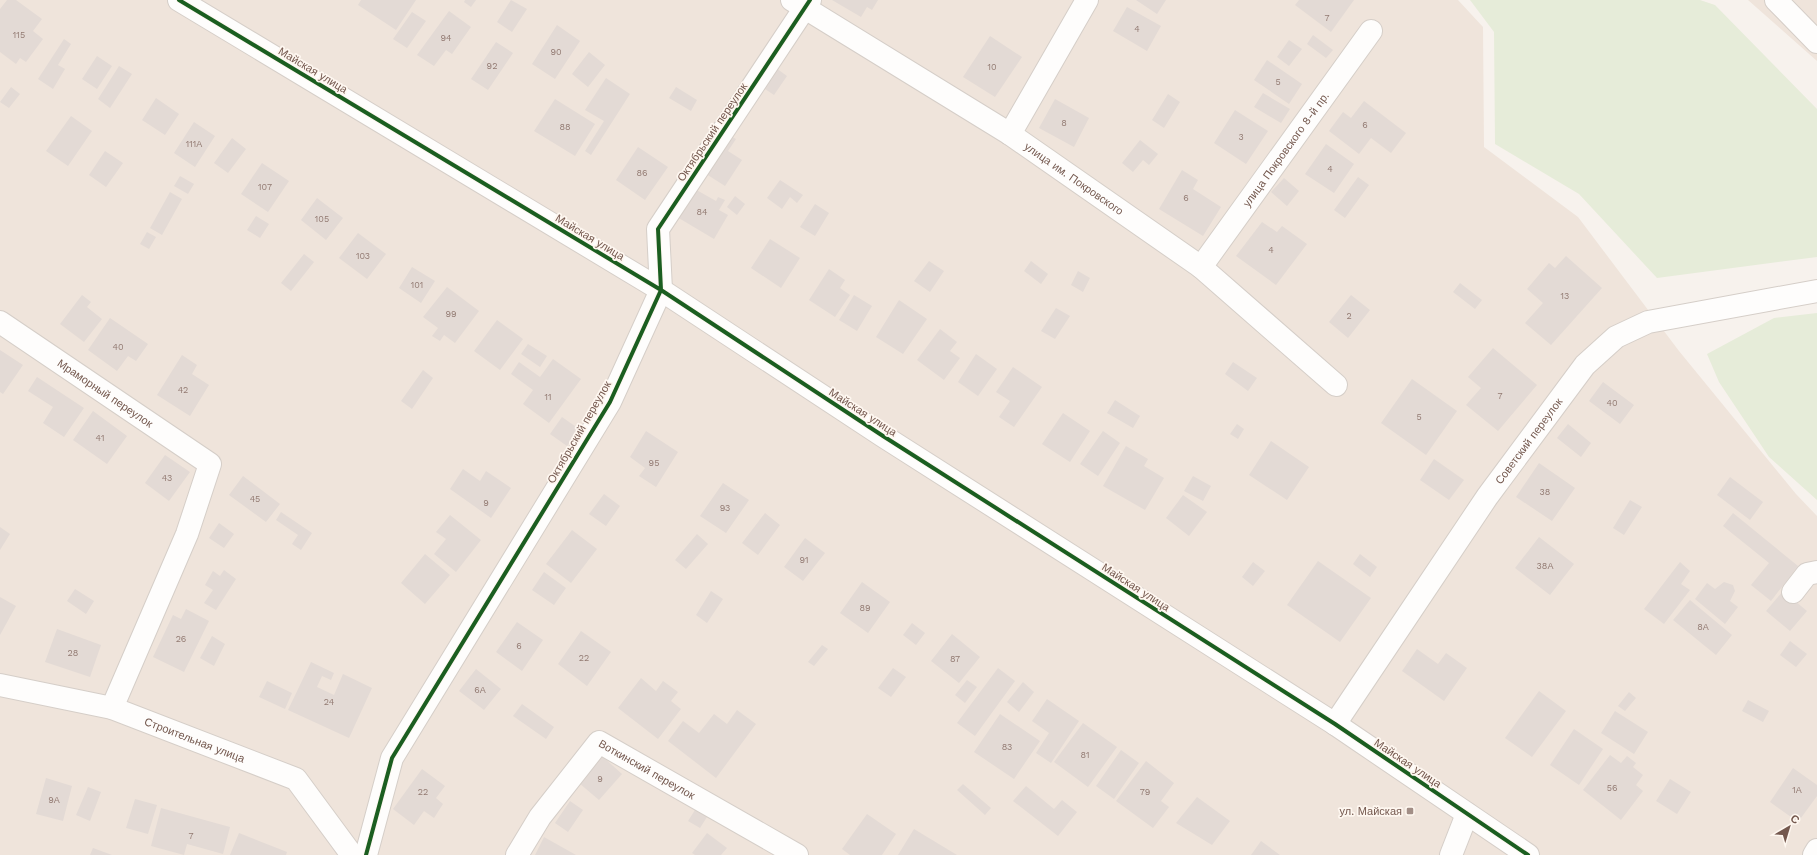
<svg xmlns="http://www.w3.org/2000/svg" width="1817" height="855" font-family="'Work Sans',sans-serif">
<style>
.residential{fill:#efe4db}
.green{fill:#e6ecd9}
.building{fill:#e3dad5}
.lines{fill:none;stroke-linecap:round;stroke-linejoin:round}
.minor-casing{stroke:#d5cec8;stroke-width:24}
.tertiary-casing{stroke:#d5cec8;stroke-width:24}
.minor{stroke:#fefdfc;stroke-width:22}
.tertiary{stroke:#fefdfc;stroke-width:22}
.cycleway-casing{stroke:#fef7f0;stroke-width:6}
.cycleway{stroke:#1b5e20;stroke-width:4}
.poi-dot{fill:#a28e86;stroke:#fef7f0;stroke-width:1.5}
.labels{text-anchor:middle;stroke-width:3.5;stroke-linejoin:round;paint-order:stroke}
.number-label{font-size:9px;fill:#927a72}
.street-label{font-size:11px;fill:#74584e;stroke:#fef7f0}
.poi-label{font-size:11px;fill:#74584e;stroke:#fef7f0;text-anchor:end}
</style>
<rect width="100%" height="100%" fill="#f7f2ed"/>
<path class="residential" d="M0,0H1458L1483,27L1484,147L1578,217L1679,351L1796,494L1817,516V855H0Z
M1748,0H1817V61Z"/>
<path class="green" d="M1470,0H1700L1715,5L1817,109V257L1657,278L1579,194L1495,144L1494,32Z
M1817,313V500L1769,457L1719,382L1707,354L1774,318Z"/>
<path class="building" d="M7,0H16L42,19L33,31L43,39L26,62L20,58L16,64L0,52V9Z
M361,0H416L396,30L358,5Z
M465,0H476L471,7L464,2Z
M511,0L527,9L512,32L497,22Z
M832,0H878L872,10L867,7L861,17Z
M1136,0H1166L1157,14Z
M1299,0H1354L1331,32L1295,5Z
M1127,7L1161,26L1147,51L1113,31Z
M449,11L471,27L452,54L446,50L434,66L417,55Z
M412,12L426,21L407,48L393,39Z
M557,25L580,41L555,79L532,64Z
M1313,35L1333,50L1326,58L1307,44Z
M990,36L1022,57L995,97L963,77Z
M64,39L71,44L58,65L65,69L53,89L38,79Z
M1289,40L1302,49L1289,66L1277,57Z
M496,42L513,53L488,90L471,79Z
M589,52L605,65L588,87L572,74Z
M97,56L112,66L97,89L82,79Z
M1267,60L1302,84L1289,104L1254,80Z
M119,66L132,74L110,108L98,99Z
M776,68L787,76L774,95L762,87Z
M606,78L630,94L591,155L585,151L604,121L585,110Z
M11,87L20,94L9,108L0,102Z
M676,87L697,100L691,111L669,98Z
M1263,93L1290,109L1281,123L1254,107Z
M1168,94L1180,102L1164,128L1152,120Z
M156,98L179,114L165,135L142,120Z
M555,99L595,124L575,156L534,131Z
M1055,99L1089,118L1074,147L1039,128Z
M1364,101L1406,133L1391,153L1371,138L1359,154L1329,131L1343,112L1351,118Z
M1235,110L1268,131L1246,164L1214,143Z
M71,116L92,131L68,166L46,151Z
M194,122L215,136L195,167L174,153Z
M727,134L736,139L728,151L742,160L725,186L703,172Z
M232,138L246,149L228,173L214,163Z
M1140,140L1158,154L1149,165L1143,160L1133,172L1122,163Z
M1326,144L1354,164L1334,193L1305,174Z
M638,147L668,167L645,200L616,180Z
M105,151L123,163L106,187L89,175Z
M262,163L289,181L268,212L241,194Z
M1182,170L1198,180L1193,189L1221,207L1203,236L1159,209Z
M180,176L194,184L188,194L174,186Z
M1358,177L1369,185L1345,218L1334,210Z
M1284,178L1299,191L1287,206L1271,192Z
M780,180L803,195L797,203L790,197L782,209L767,198Z
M693,188L716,201L718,197L725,200L719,210L728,215L714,239L677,217Z
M170,192L182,199L162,235L150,228Z
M735,196L745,204L737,215L727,207Z
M317,198L343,218L326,240L301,220Z
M815,204L829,213L815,236L800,227Z
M256,216L269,224L260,238L247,230Z
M1262,222L1277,232L1282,226L1307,244L1276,285L1236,256Z
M147,232L156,237L149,249L140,244Z
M358,233L386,254L367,279L339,258Z
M770,239L800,258L781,288L751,268Z
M304,254L314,262L291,291L281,283Z
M1566,256L1602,288L1551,345L1525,323L1543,303L1527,289L1549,263L1555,268Z
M929,261L944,271L930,292L914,281Z
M1031,261L1048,274L1041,284L1024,271Z
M412,267L435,281L421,303L399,288Z
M829,269L845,280L840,288L850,295L835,317L809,300Z
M1078,271L1090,278L1083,292L1071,285Z
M1460,283L1482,300L1475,309L1453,292Z
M447,287L479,311L455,343L444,335L440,341L432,336L438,328L423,317Z
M82,295L91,302L87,307L102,319L84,342L60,324Z
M854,295L872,306L857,331L839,320Z
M1351,295L1370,310L1348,338L1329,322Z
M899,300L927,319L903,354L876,337Z
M1056,308L1070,316L1055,339L1041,331Z
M110,318L148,344L136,361L128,356L117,371L88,350Z
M497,320L523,339L500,370L474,351Z
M940,329L957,342L950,351L960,358L944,380L917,360Z
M528,344L547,356L540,367L521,354Z
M1493,348L1537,385L1498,431L1466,405L1481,388L1468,377Z
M0,350L23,365L3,394L0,392Z
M976,354L997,369L978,396L958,382Z
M182,355L197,365L192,374L209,385L190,416L157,395Z
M553,359L581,379L549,423L523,404L533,390L511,374L519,362L540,377Z
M1233,362L1257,378L1248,391L1225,374Z
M1013,367L1042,387L1014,427L999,417L1010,401L996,392Z
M423,370L433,378L412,409L401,401Z
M37,377L84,408L64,437L43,423L53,407L28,391Z
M1412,379L1457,411L1426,455L1381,423Z
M1603,382L1634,405L1620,424L1589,401Z
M1115,400L1140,416L1133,428L1107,413Z
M93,411L127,436L107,464L73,440Z
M1063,413L1090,431L1070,462L1042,444Z
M562,417L579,429L567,446L550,434Z
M1237,424L1244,429L1238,439L1230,434Z
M1568,424L1591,443L1581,457L1557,438Z
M646,431L678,452L656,487L639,476L645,468L630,457Z
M1103,431L1120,443L1098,476L1080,464Z
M1271,441L1309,467L1287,500L1249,475Z
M1126,446L1148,459L1144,466L1164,478L1145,510L1103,486Z
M165,455L190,472L169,501L145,483Z
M1434,459L1464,480L1449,500L1420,480Z
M1539,463L1575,488L1552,521L1516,497Z
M463,469L480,481L486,471L511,488L491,518L450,489Z
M243,476L280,504L266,522L229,495Z
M1193,476L1211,486L1203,501L1184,491Z
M1730,477L1763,502L1750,520L1717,495Z
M723,483L749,500L726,533L700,516Z
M604,494L620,506L606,526L589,514Z
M1183,495L1207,512L1189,536L1166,518Z
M1630,500L1642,507L1624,535L1613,528Z
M281,512L312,533L301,550L292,544L298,535L276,520Z
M765,513L780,525L758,555L742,543Z
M1733,513L1798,566L1771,601L1751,585L1769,563L1723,526Z
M450,515L481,540L456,572L434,554L446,539L436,532Z
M219,523L234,534L224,548L209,538Z
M0,527L10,534L0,550Z
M572,530L597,549L571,583L546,564Z
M697,534L708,544L686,569L675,560Z
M1539,537L1574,564L1550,595L1515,568Z
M805,538L825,553L803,581L784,567Z
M425,554L450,575L425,604L401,583Z
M1360,554L1377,567L1370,577L1353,564Z
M1318,561L1371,598L1340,642L1287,605Z
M1253,562L1265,571L1253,586L1242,577Z
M1680,562L1690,571L1681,584L1690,590L1664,624L1644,609Z
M224,570L236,579L216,610L204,603L213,590L205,585L213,571L220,576Z
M544,572L566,588L554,605L532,590Z
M862,582L890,602L868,633L840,613Z
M1724,582L1733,585L1735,591L1730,601L1738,607L1725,624L1695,599L1707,583L1715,589Z
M75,589L94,601L86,614L67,601Z
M711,591L723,599L707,623L696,615Z
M1783,591L1807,611L1790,631L1766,611Z
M0,597L16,606L0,635Z
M1690,600L1732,635L1716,655L1673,620Z
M186,609L209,621L184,672L153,657L173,615L181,619Z
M517,622L543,640L522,671L496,652Z
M912,623L925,633L916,645L903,635Z
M57,629L101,645L90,677L45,662Z
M581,631L611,652L587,686L558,664Z
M952,634L980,657L959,683L931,661Z
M212,636L225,644L214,666L200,658Z
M1790,641L1807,654L1796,667L1780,655Z
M822,645L828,649L814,666L808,662Z
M1417,649L1438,664L1446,653L1467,668L1444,701L1402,671Z
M311,662L334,673L331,680L322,676L317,687L334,695L343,674L372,688L349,738L288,710Z
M893,668L906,677L891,697L878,688Z
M998,668L1015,681L975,736L957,723Z
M476,669L501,689L484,710L459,691Z
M641,678L656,691L663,681L678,692L671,701L681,709L658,739L618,708Z
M967,680L977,687L965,703L955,695Z
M267,681L292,693L285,709L259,697Z
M1023,682L1034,692L1019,712L1007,702Z
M1539,691L1566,711L1532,757L1505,738Z
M1629,692L1636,698L1625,711L1618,706Z
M1047,699L1079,721L1051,763L1036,753L1049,733L1032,721Z
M1748,700L1769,711L1763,722L1742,711Z
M522,704L554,727L546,739L513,716Z
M737,710L756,724L716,778L668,741L683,721L699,733L714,714L727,724Z
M1615,711L1648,732L1634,754L1601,733Z
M1000,714L1040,741L1014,779L974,752Z
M1083,723L1117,747L1088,787L1054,762Z
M1574,729L1603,749L1579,785L1550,765Z
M1121,750L1139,763L1114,799L1096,786Z
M1610,755L1621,763L1627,756L1636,763L1633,767L1643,775L1636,785L1643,791L1621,820L1583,790Z
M602,756L622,774L599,800L579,783Z
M1146,761L1174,783L1161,801L1169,807L1153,828L1116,801Z
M1793,768L1817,785V796L1798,822L1770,802Z
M422,769L445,786L436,798L443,804L434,818L424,811L414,825L393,809Z
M46,778L72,786L63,821L36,814Z
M1670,779L1691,792L1677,814L1656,801Z
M963,784L991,808L985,815L957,790Z
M1026,786L1054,809L1062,800L1077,812L1058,836L1013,801Z
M88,787L101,792L90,821L76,815Z
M1197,797L1230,821L1212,845L1176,823Z
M135,799L157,805L148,834L126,828Z
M570,801L583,810L568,832L555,823Z
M161,808L230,827L223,854L187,844L184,855L151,846Z
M695,810L707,817L700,828L688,821Z
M867,814L896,834L882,855H850L842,849Z
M914,829L957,855H898Z
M239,833L287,852L286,855H230Z
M707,833L727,848L721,855H695L692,853Z
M544,837L576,855H535Z
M1261,841L1280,855H1251Z
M93,848L112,855H90Z"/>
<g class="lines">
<defs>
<g id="minor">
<path id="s1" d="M792,0L1010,134L1201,267L1336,385"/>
<path d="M1776,0L1817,42"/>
<path d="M1010,134L1087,0"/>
<path id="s2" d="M1201,267L1371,31"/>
<path id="s3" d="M0,322L210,464L187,534L112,708"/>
<path d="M1793,592L1807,574L1817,572"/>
<path id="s4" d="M0,685L112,708L296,779L352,855"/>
<path d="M366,855L392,758L610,402L661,290L658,229L810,0"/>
<path id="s5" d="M517,855L540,817L599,742L797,855"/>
<path d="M1814,855L1817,850"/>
</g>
<g id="tertiary">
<path d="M179,0L661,290L883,436L1335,724L1528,855"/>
<path id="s6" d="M1335,724L1487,497L1585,365L1616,337L1648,322L1817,291"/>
<path d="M1451,855L1467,814"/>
</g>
</defs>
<use href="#minor" class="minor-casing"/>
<use href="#tertiary" class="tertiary-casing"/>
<use href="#minor" class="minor"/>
<use href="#tertiary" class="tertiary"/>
<defs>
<path id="cycleway" d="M179,0L661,290L883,436L1335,724L1528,855
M366,855L392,758L610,402L661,290L658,229L810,0"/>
</defs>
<use href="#cycleway" class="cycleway-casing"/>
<use href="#cycleway" class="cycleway"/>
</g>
<rect class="poi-dot" x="1406" y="807" width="8" height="8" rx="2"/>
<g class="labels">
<g class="number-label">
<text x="1327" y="21">7</text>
<text x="1137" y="32">4</text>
<text x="19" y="38">115</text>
<text x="446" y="41">94</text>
<text x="556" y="55">90</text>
<text x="492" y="69">92</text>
<text x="992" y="70">10</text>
<text x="1278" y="85">5</text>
<text x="1064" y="126">8</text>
<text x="1365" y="128">6</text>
<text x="565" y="130">88</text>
<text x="1241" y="140">3</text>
<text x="194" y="147">111А</text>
<text x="1330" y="172">4</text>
<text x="642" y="176">86</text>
<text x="265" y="190">107</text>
<text x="1186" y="201">6</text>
<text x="702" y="215">84</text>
<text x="322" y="222">105</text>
<text x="1271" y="253">4</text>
<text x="363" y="259">103</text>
<text x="417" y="288">101</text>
<text x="1565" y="299">13</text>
<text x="451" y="317">99</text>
<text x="1349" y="319">2</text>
<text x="118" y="350">40</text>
<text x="183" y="393">42</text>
<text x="1500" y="399">7</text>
<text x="548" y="400">11</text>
<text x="1612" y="406">40</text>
<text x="1419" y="420">5</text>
<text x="100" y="441">41</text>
<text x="654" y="466">95</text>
<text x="167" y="481">43</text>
<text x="1545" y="495">38</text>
<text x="255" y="502">45</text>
<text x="486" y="506">9</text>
<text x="725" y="511">93</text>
<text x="804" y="563">91</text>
<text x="1545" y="569">38А</text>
<text x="865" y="611">89</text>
<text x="1703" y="630">8А</text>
<text x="181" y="642">26</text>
<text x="519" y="649">6</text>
<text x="73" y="656">28</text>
<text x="584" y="661">22</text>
<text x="955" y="662">87</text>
<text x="480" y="693">6А</text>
<text x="329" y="705">24</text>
<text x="1007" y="750">83</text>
<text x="1085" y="758">81</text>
<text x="600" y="782">9</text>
<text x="1612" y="791">56</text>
<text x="1797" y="793">1А</text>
<text x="423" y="795">22</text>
<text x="1145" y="795">79</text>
<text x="54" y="803">9А</text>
<text x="191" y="839">7</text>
</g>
<g class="street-label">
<text transform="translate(313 70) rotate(31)" y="4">Майская улица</text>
<text transform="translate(712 132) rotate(-56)" y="4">Октябрьский переулок</text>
<text dy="4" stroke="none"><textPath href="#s2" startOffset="145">улица Покровского 8-й пр.</textPath></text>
<text dy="4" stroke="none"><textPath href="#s1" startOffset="334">улица им. Покровского</textPath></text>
<text transform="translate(590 237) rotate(31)" y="4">Майская улица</text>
<text dy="4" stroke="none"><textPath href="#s3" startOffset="127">Мраморный переулок</textPath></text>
<text transform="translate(863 412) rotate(33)" y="4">Майская улица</text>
<text transform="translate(579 432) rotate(-60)" y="4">Октябрьский переулок</text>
<text dy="4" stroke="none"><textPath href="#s6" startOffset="343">Советский переулок</textPath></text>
<text transform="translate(1136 587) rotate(33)" y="4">Майская улица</text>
<text dy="4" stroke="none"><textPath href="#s4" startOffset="203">Строительная улица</textPath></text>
<text transform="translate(1408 763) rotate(34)" y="4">Майская улица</text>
<text dy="4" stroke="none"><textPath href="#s5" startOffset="195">Воткинский переулок</textPath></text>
</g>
<g class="poi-label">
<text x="1402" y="815">ул. Майская</text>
</g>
</g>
<g transform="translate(1789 827) rotate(38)" stroke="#fef7f0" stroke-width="3" paint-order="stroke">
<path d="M0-3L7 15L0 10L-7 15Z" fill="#74584e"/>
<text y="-6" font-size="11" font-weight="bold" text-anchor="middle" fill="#74584e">С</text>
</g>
</svg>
